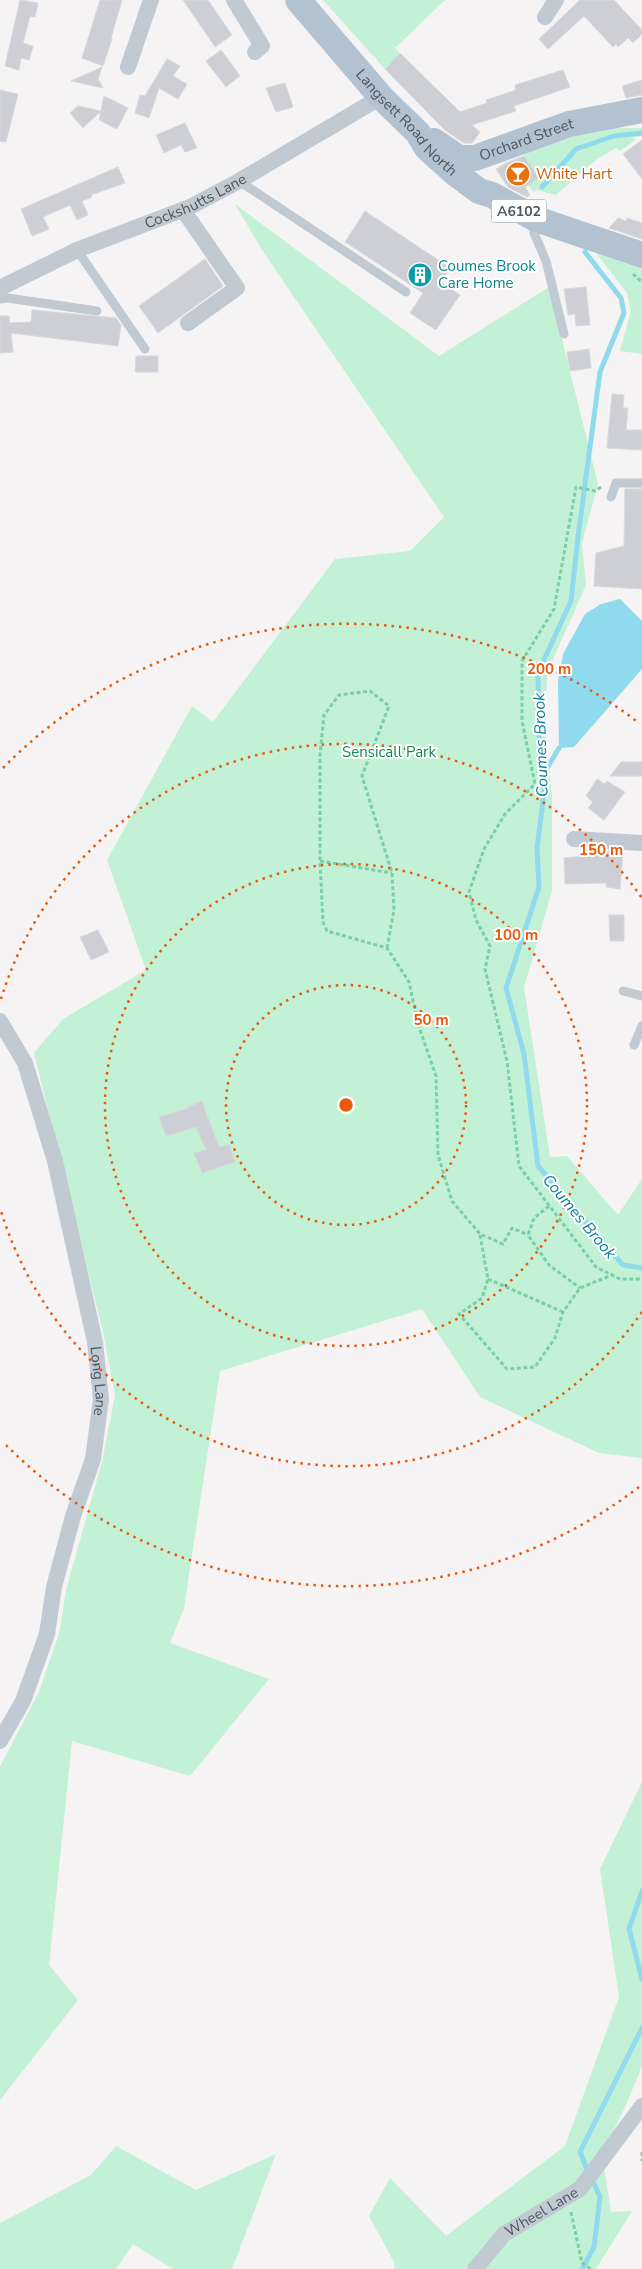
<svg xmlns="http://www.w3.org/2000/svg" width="642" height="2269" font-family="'Nunito Sans',sans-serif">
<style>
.green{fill:#c3f1d5}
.water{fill:#90daee}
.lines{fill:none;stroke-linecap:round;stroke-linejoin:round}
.stream{stroke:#90daee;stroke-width:5}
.building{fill:#cdcfd5;stroke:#d7d9de}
.path{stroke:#7ad0a6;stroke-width:3;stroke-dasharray:4 2.5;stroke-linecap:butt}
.lane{stroke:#c1cad2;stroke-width:9}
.street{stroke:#c1cad2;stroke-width:16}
.primary{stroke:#b3c2d1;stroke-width:26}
.ring{fill:none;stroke:#e8590c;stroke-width:2.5;stroke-dasharray:2.5 5}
.labels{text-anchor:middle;stroke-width:4;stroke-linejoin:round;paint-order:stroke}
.shield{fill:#fff;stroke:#808990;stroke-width:1}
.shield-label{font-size:14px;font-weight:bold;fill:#4a5661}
.street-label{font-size:15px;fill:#4a5661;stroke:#fff}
.food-label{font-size:15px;fill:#c56008;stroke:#fff;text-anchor:start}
.culture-label{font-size:15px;fill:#0d838f;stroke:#fff;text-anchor:start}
.park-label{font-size:15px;fill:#17864f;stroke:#fff}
.water-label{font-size:16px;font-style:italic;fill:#0c7c9b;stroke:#fff}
.centre{fill:#e8590c;stroke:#fff;stroke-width:2.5}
.ring-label{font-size:15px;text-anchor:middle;font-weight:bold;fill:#e8590c;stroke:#fff;stroke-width:4;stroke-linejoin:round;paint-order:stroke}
</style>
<rect width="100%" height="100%" fill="#f5f3f3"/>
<path class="green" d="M323,0H445L395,48L400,53L385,69Z
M610,128H642V136L633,137L635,140L620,151L616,148L597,159L556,195L536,190L534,192L528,185L538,178L522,152L584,133Z
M235,204L439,356L549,287L598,484L582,543L586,585L547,673L545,734L552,796V891L524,987L550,1157L567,1156L618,1215L642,1179V1458L599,1453L480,1397L422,1309L220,1371L184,1608L170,1643L269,1679L190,1776L72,1741L49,1965L78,2000L0,2100V1767L39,1692L59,1634L66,1590L102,1462L115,1395L103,1332L34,1053L63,1019L146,970L107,860L192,706L213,722L335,559L410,551L444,517L262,250Z
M596,253L642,269V354L620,351L631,311L627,293Z
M642,1782V2066L626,2105L602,2154L611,2212L632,2211L596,2269H481L500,2228L466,2269H394L395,2264L369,2216L390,2178L446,2236L565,2146L619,1997L600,1869Z
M116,2146L196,2190L276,2154L232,2269H173L133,2244L116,2269H0V2223L91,2175Z"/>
<path class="water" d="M620,599L642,621V669L574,747L559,748L558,681L563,654L585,614L601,604Z"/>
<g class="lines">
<path class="stream" d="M542,187L576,149L614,136L642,133
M585,252L621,298L624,313L600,372L578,537L571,601L538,673L539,737L544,793L537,848L539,887L506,988L524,1054L538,1166L623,1265L642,1268
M543,775L559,748
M642,1891L629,1929L642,1979
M588,2172L580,2152L642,2028
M582,2269L594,2247L600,2197L592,2179"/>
</g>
<path class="building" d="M20,0L38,3L35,17L30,16L23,43L33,46L29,60L21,58L19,70L5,66Z
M100,0H122L111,38L112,39L103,66L82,58Z
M183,0H208L232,35L215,47Z
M580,0H614L642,30V34L633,43L628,38L618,47L616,44L613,47L584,16L548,49L539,39Z
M221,50L240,76L226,87L206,61Z
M400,53L460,112L487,103L486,100L516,90L515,85L563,70L570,87L514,106L516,111L472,125L480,132L472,143H464L445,130L385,69Z
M167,59L180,66L173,76L187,84L178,99L159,88L149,118L135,113L140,95L145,96Z
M102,67L98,79L103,88L71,81Z
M642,80V95L626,98L622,86Z
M285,83L293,107L276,112L266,88Z
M0,90L18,94L6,142L0,141Z
M104,96L128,108L117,129L99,120Z
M78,106L101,111L83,128L70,113Z
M185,123L197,148L185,152L181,145L164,153L156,135Z
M642,140V179L623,154Z
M524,156L539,178L525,187L530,195L527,197L508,187L496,169L506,163Z
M118,167L125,183L91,195L92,197L82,201L88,215L77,220L70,205L43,217L49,229L32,236L21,209Z
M365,211L450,268L441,282L460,295L436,330L410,313L423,293L345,242Z
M618,218L626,221L627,218L642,223V239L609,228Z
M205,259L223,286L158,333L139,306Z
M586,287L590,325L576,326L575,314L568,315L564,289Z
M32,310L116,318L121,325L118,346L11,333L13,352L0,353V316H9L10,323L31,322Z
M589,349L591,368L570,371L567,352Z
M136,356H158V372H135Z
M612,394L624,395L623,408H628L626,430H642V450L607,448Z
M625,489H642V589L594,586L596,553L624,546Z
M621,762H642V776H610Z
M597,779L605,784L607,781L625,792L604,820L588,808L593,802L586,796Z
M608,851L623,852L620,889L606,887V883L565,884L564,858L608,854Z
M609,915H624V941H610Z
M98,930L109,952L91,960L80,937Z
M202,1101L219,1147L229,1145L235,1162L202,1173L194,1153L206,1150L196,1127L166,1136L159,1117L189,1108L188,1107Z"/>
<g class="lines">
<path class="path" d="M633,274L642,282
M601,487L595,491L576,487L554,609L522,661V721L535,784L505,814L484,849L469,892L476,920L490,946L485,969L507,1061L519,1166L596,1267L620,1279H642
M320,861L392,873
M387,948L394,910L392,873L362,776L389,706L370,691L339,695L324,715L320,754V861L323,922L327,931L387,948L409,982L418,1024L436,1076L438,1155L452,1201L480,1234L503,1244L512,1228L528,1235
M549,1206L534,1218L528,1235L549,1265L580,1288
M480,1235L488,1279L482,1298L459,1314L507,1369L535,1367L555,1338L563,1312L580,1288L612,1275
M488,1279L563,1312
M642,2152V2161
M571,2212L582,2263L591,2269"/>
<path class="lane" d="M239,181L406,292
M535,222L534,233L546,261L564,334
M77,250L145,349
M0,299L8,298L97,311
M611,497L616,483H642
M623,991L642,996
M634,1045L642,1026"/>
<g class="street">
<path d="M234,0L262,46L255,52"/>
<path d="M545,17L556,0"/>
<path d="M128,67L151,0"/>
<path d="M183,210L237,288L188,323"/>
<path id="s1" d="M0,288L77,250L190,207L239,181L381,97"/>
<path d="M574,839L642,843"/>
<path id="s2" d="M0,1021L25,1063L55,1161L95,1342L101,1399L93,1459L73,1516L54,1587L47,1634L23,1701L0,1741"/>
<path id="s3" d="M475,2269L504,2234L580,2189L642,2106"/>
</g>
<g class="primary">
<path id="s4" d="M298,0L381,97L418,133L427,148L456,174L479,191L492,195L536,219L642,255"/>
<path id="s5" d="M434,141L459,158H475L569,124L642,110"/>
</g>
</g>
<g class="ring">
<circle cx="346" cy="1105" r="120"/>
<circle cx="346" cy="1105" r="241"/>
<path d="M642 1312A361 361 0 0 1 1 1211M1 999A361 361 0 0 1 642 898"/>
<path d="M639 1487A481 481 0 0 1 3 1442M3 768A481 481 0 0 1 639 723"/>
</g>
<defs>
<symbol id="bar-disc" viewBox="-11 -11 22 22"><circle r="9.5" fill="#e8710a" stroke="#fff"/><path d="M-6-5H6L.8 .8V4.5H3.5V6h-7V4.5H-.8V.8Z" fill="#fff"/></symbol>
<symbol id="building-disc" viewBox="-11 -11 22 22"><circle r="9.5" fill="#0f9aa8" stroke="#fff"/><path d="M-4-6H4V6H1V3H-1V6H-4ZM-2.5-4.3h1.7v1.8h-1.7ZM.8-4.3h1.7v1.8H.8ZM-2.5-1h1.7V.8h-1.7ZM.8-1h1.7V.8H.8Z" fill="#fff"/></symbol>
</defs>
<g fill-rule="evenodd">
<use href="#bar-disc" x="504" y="160" width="28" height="28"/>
<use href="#building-disc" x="406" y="261" width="28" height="28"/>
</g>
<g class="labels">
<rect class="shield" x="491.5" y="199.5" width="55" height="23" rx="4"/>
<g class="shield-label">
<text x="519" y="216">A6102</text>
</g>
<g class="street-label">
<text dy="5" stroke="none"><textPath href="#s4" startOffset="164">Langsett Road North</textPath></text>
<text dy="5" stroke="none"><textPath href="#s5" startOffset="101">Orchard Street</textPath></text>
<text dy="5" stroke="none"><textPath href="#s1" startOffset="214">Cockshutts Lane</textPath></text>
<text dy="5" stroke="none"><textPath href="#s2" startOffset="376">Long Lane</textPath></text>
<text dy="5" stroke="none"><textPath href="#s3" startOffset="89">Wheel Lane</textPath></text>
</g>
<g class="food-label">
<text x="536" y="179">White Hart</text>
</g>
<g class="culture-label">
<text x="438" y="271">Coumes Brook<tspan x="438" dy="17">Care Home</tspan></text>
</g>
<g class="park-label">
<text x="389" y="757">Sensicall Park</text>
</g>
<g class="water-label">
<text transform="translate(540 745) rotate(-92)" y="6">Coumes Brook</text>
<text transform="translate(580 1216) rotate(50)" y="6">Coumes Brook</text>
</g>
</g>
<circle cx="346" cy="1105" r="8" class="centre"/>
<g class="ring-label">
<text x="549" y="674">200 m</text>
<text x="601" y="855">150 m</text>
<text x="516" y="940">100 m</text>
<text x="431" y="1025">50 m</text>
</g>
</svg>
